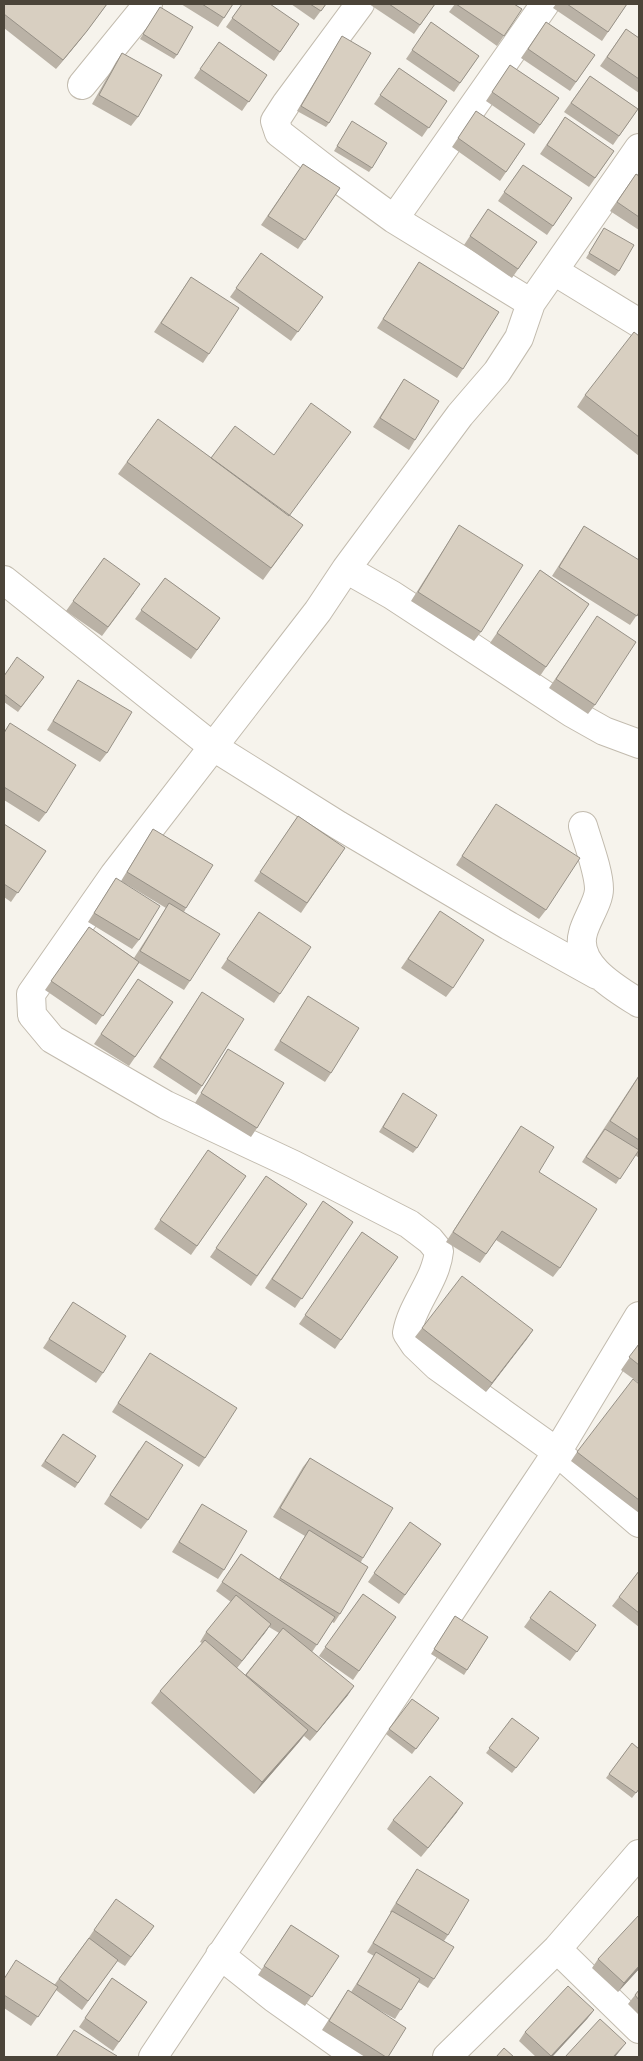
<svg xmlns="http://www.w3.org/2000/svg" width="643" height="2061" font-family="Manrope,sans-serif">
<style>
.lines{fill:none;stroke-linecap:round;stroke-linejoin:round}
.minor-casing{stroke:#c2bbae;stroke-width:30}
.minor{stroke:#fff;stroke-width:28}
.wall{fill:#bab2a6;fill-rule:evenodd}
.shaded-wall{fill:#979187}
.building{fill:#d8cfc1;stroke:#979187}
</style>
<rect width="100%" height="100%" fill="#f6f3ec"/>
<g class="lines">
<defs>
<path id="minor" d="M360,4L286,104L275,121L279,133L332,174L394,219
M82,85L148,4
M554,271L639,323
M531,303L394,219L545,4
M346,569L460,415L497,372L519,338L531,303L639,148
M4,580L212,746L338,825L509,926L597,975
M639,744L604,731L572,713L392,595L346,569L318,611L114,875L31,994L32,1015L52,1039L166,1105L294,1165L409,1224L430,1240L439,1251C436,1281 412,1304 407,1333L415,1345L437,1366L557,1452L639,1523
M583,826C588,843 599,872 599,889C599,902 586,920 583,933C574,965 617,989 639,1003
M557,1949L639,2029
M220,1955L274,1998L357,2057
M153,2057L557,1452L639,1316
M447,2057L557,1949L639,1854"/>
</defs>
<use href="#minor" class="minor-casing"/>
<use href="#minor" class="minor"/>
</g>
<path class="wall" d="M4,4H107L80,40L56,69L4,28Z
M181,4H233L218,27Z
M242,4L299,24L274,61L226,27Z
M291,4H326L314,20Z
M369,4H435L414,34Z
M455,4H514L522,9L497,46L449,12Z
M556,4H627L602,41L553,8Z
M160,7L177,55L174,59L140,39Z
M431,22L479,56L454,92L406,59Z
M546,22L595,55L570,91L521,58Z
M626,29L639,38V93L600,66Z
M342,36L329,123L326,127L297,111Z
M219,42L267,75L242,111L194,78Z
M122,53L138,117L131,126L92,104L116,62Z
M510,65L559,98L534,134L486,101Z
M399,68L447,101L422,137L374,104Z
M590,76L638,109L613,145L564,112Z
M476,111L525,144L500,181L452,147Z
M565,117L614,151L589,187L540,154Z
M349,126L372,168L369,172L334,151Z
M303,164L340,188L298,249L261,225Z
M523,165L572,198L547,235L498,201Z
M636,174L639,176V230L610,211Z
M488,209L537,242L512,278L464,245Z
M604,228L619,271L615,276L586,258Z
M261,253L323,297L291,341L230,297Z
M419,262L463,369L457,378L377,328Z
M191,277L209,354L203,363L154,332Z
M639,336V456L577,407L585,395Z
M404,379L415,440L409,450L373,427Z
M158,419L303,525L263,580L118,474Z
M459,525L481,632L474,641L411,601Z
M584,526L639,612L630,625L552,576Z
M104,558L134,593L102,636L66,611Z
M540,570L589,604L540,676L490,643Z
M165,578L220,618L191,659L135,619Z
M591,626L595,705L588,714L549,688Z
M4,676L44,677L18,712L4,702Z
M78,680L107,753L100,762L47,730Z
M10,723L46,813L39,822L4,800V732Z
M490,813L546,910L539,919L456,865Z
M298,816L345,848L301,913L254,881Z
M4,824L46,851L11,902L4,897Z
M153,829L186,908L184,912L190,981L184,990L139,963L96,1025L45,990L89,927L134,958L166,908L121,881Z
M116,878L139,940L132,949L88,922Z
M440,911L453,988L446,997L401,968Z
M259,912L280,994L274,1003L221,968Z
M138,979L173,1002L129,1066L94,1044Z
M202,992V1086L196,1095L153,1067Z
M308,996L331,1073L325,1082L274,1050Z
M228,1049L257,1128L251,1137L195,1103Z
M639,1075V1158L635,1155L616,1184L582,1162Z
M400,1098L417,1148L413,1153L379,1132Z
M521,1126L539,1172L560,1268L553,1277L496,1240L480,1263L446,1242Z
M208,1150L246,1176L191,1255L154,1229Z
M266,1176L307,1204L251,1286L210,1257Z
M323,1201L353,1222L295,1308L265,1288Z
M362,1232L398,1257L335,1349L299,1324Z
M73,1302L103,1373L96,1383L43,1348Z
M422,1328L533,1330L486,1392L415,1337Z
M639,1344V1383L621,1370Z
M150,1353L205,1458L199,1467L112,1412Z
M639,1384V1513L571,1461L577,1452Z
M63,1434L96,1456L75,1488L41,1466Z
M139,1450L148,1520L141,1529L104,1504Z
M310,1458L363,1558L361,1562L340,1614L334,1623L332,1622L312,1652L348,1695L310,1741L304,1736L299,1742L254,1794L151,1703L160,1691L202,1643L200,1642L206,1632L231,1602L216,1591L241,1554L279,1579L305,1536L273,1517L303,1467ZM269,1627L279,1633L245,1675L237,1668Z
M202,1504L224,1570L218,1579L172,1552Z
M410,1522L441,1544L399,1604L368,1582Z
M639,1571V1627L612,1606Z
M550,1591L596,1625L570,1661L524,1627Z
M363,1594L396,1617L353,1680L319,1656Z
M455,1616L488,1637L464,1675L431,1654Z
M412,1699L439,1718L412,1754L386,1734Z
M512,1718L539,1738L512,1773L486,1753Z
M632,1743L639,1789L632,1798L606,1778Z
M457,1812L421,1857L387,1829L393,1820Z
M417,1869L448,1935L444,1941L434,1979L428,1988L418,1982L395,2019L370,2005L388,2057H365L322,2030L348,1990L351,1992L374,1956L367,1952L391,1913L390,1912Z
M291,1925L339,1956L305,2006L258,1975Z
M154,1926L125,1966L117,1961L82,2010L56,1990L31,2026L4,2008V1979L55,1984L88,1939L94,1930Z
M598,1959L639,1969L618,1992L592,1968Z
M112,1978L147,2002L113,2051L79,2027Z
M639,1990V2015L628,2004Z
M594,2010L587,2019L552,2057H536L519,2041L525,2032Z"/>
<path class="shaded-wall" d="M107,4L80,40L56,69L63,60Z
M533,1330L527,1339L486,1392L492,1383Z
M271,1624L265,1633L235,1670L242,1661Z
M354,1686L348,1695L310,1741L317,1732Z
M308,1730L299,1742L254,1794L262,1782Z
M463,1803L457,1812L421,1857Z
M639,1966V1969L618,1992L624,1983Z
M594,2010L587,2019L552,2057H550Z
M626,2043L615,2057H613Z"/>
<path class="building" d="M4,4H107L87,31L63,60L4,14Z
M202,4H233L224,18Z
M242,4H270L299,24L280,52L232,18Z
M310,4H326L321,11Z
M389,4H435L420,25Z
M456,4H514L522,9L504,36Z
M567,4H627L608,32Z
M160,7L193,27L177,55L143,34Z
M431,22L479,56L460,83L412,50Z
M546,22L595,55L576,82L528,49Z
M626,29L639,38V79L607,57Z
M342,36L371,53L329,123L301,106Z
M219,42L267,75L249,102L200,69Z
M122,53L162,75L138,117L99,95Z
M510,65L559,98L540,125L492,92Z
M399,68L447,101L429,128L380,95Z
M590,76L638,109L619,136L571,103Z
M476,111L525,144L506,172L458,138Z
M565,117L614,151L595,178L547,145Z
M352,121L387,143L372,168L337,146Z
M303,164L340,188L305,240L268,216Z
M523,165L572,198L553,226L504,192Z
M636,174L639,176V217L617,202Z
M488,209L537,242L518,269L470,236Z
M604,228L634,245L619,271L589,253Z
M261,253L323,297L298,332L236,288Z
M419,262L499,312L463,369L383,319Z
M191,277L239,308L209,354L161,323Z
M634,332L639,336V437L585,395Z
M404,379L439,401L415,440L380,418Z
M311,403L351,432L289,516L211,458L235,426L274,455Z
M158,419L303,525L271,568L127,462Z
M459,525L523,565L481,632L418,592Z
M584,526L639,560V612L637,616L559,567Z
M104,558L140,584L108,627L73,601Z
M540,570L589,604L546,667L497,633Z
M165,578L220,618L197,650L141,610Z
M597,616L636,642L595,705L556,679Z
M17,657L44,677L21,707L4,694V676Z
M78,680L132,712L107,753L53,721Z
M10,723L76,765L46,813L4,787V733Z
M496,804L580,858L546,910L462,856Z
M298,816L345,848L307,903L260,872Z
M4,824L46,851L18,893L4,884Z
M153,829L213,865L186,908L127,872Z
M116,878L160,906L139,940L94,913Z
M169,903L220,934L190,981L140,951Z
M440,911L484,940L453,988L408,959Z
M259,912L311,947L280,994L227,959Z
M89,927L139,962L103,1016L51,981Z
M138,979L173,1002L135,1057L101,1034Z
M202,992L244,1019L202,1086L160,1058Z
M308,996L359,1028L331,1073L280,1041Z
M228,1049L284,1083L257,1128L201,1093Z
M639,1076V1140L610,1121Z
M403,1093L437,1115L417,1148L383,1127Z
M521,1126L554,1147L539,1172L597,1209L560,1268L502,1231L486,1254L453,1232Z
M605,1129L639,1150L620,1179L586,1157Z
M208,1150L246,1176L197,1246L160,1220Z
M266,1176L307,1204L257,1276L216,1248Z
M323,1201L353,1222L302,1299L272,1279Z
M362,1232L398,1257L341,1340L305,1315Z
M462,1276L533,1330L492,1383L422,1328Z
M73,1302L126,1336L103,1373L49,1339Z
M639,1344V1365L629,1357Z
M150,1353L237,1408L205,1458L118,1403Z
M633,1379L639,1384V1500L577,1452Z
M63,1434L96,1456L78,1483L45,1461Z
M146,1441L183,1465L148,1520L110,1495Z
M310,1458L393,1508L363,1558L280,1508Z
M202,1504L247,1531L224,1570L179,1542Z
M410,1522L441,1544L405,1595L374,1573Z
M309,1530L368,1567L340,1614L280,1578Z
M241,1554L335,1617L317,1645L222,1582Z
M639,1571V1613L619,1597Z
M550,1591L596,1625L577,1652L530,1618Z
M363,1594L396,1617L359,1671L325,1647Z
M236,1595L271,1624L242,1661L206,1632Z
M455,1616L488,1637L467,1670L434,1649Z
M283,1628L354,1686L317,1732L246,1675Z
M205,1640L308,1730L262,1782L160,1691Z
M412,1699L439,1718L416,1749L389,1729Z
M512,1718L539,1738L516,1768L489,1748Z
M632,1743L639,1749V1789L636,1793L609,1774Z
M430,1776L463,1803L428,1848L393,1820Z
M417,1869L469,1900L448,1935L396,1903Z
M116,1899L154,1926L131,1957L94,1930Z
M392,1911L454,1947L434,1979L373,1943Z
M639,1915V1966L624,1983L598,1959Z
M291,1925L339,1956L312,1997L264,1966Z
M89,1938L118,1960L88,2001L59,1979Z
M376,1952L420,1979L401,2010L357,1984Z
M16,1960L58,1987L38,2017L4,1995V1979Z
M112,1978L147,2002L119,2042L85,2018Z
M568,1986L594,2010L551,2056L525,2032Z
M348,1990L406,2028L388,2057H386L329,2021Z
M639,1990V2000L635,1995Z
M600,2019L626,2043L613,2057H565Z
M74,2030L117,2056L116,2057H56Z
M504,2048L514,2057H496Z"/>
<rect width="643" height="2061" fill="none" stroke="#4b4439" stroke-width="10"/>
</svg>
